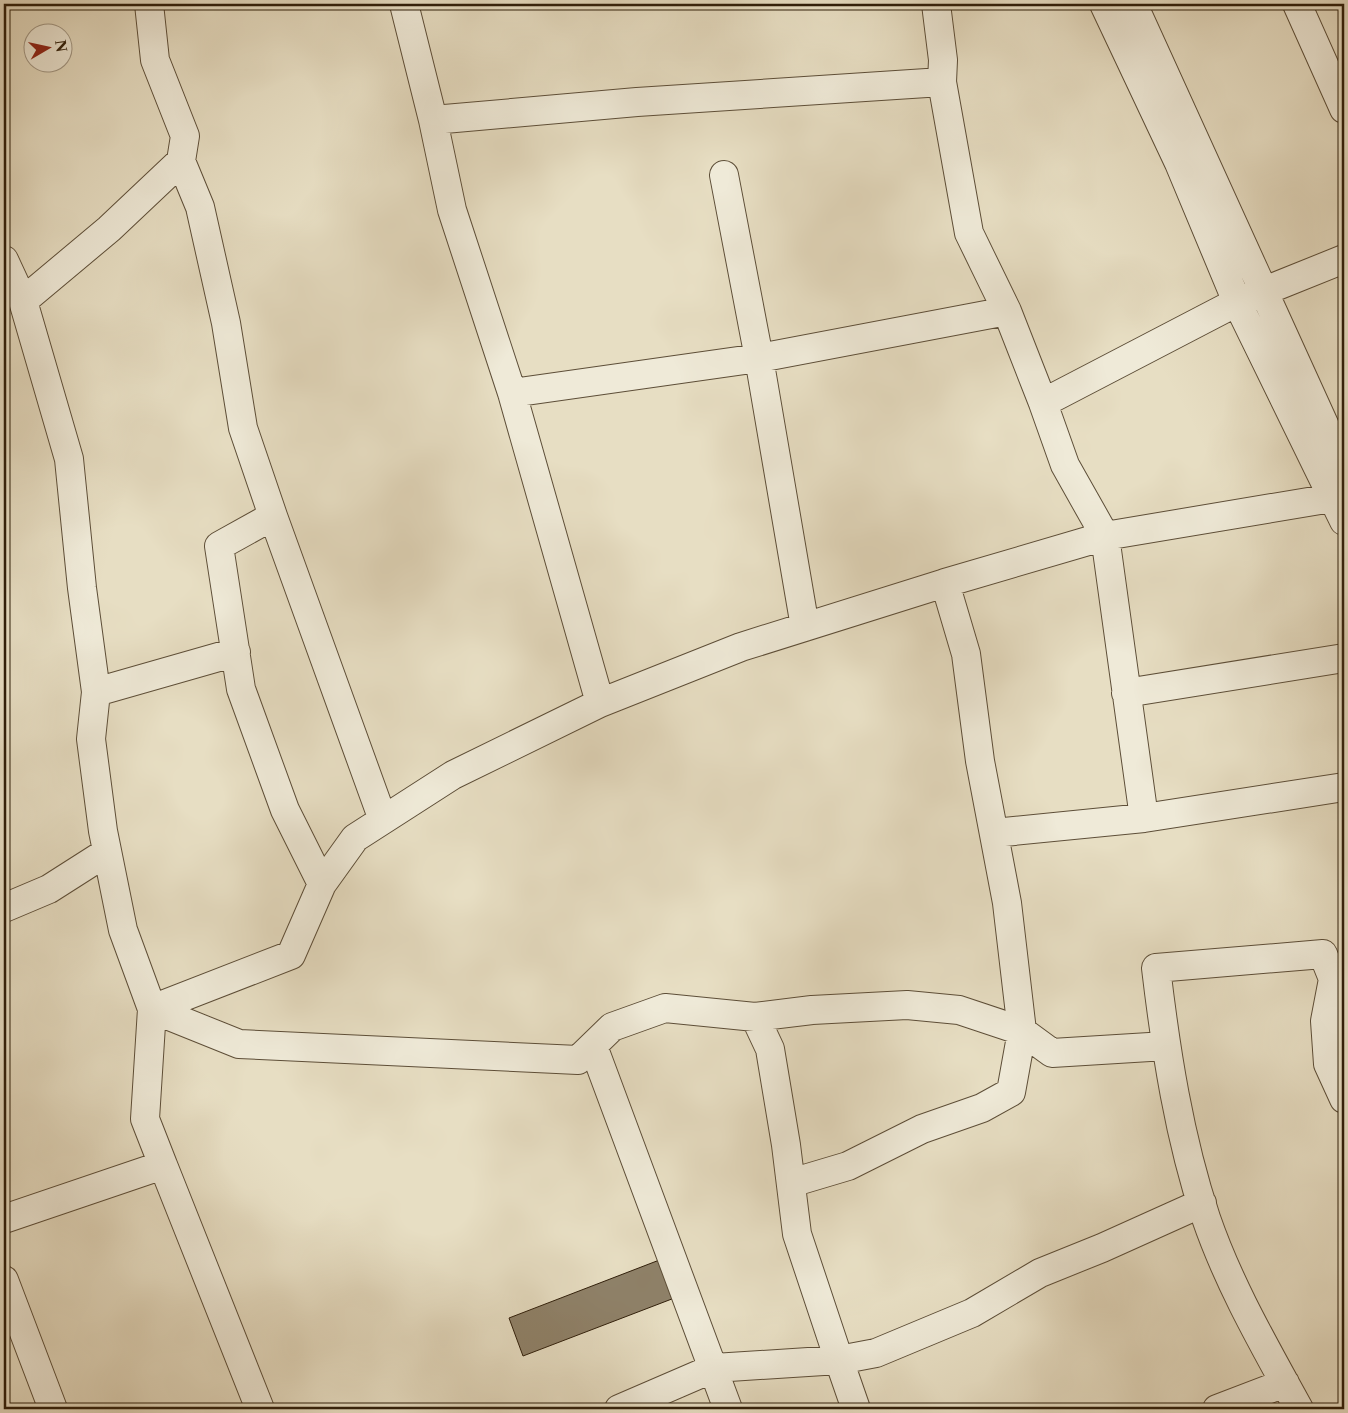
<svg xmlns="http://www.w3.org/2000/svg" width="1348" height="1413" font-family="'Libre Caslon Text',serif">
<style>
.building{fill:#8f826a;stroke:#2f1e0a}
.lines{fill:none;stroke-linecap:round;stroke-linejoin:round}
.minor-casing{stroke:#5d4e38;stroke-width:30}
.minor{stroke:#efead8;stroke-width:28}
</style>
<rect width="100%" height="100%" fill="#e7dec3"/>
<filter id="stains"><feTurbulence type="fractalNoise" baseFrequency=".004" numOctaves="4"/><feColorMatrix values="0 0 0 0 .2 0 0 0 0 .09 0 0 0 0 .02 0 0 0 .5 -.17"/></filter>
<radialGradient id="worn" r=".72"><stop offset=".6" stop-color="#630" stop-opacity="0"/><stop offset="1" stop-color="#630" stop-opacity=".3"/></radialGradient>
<path class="building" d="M662,1259L677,1297L523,1356L509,1318Z"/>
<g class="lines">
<defs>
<path id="minor" d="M149,4L155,60L185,136L181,161
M404,4L433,120L452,210L512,393L600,703
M936,4L943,60L942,82
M1104,4L1179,163L1237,302L1344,521
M1133,4L1344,468
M1297,4L1344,109
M433,120L637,102L942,82L969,233L1007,311
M724,175L759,358L805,627
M4,260L23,301L69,459L82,588L96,692L91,739L103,831L123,930L152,1009L145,1119L163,1165
M23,301L109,229L181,161L200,207L226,323L243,428L273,516L219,546L241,689L285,810L322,884
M512,393L759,358L1007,311L1043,403L1065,465L1105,536L1344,496
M1043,403L1237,302L1344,259
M273,516L383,820
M96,692L236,652
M1126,693L1344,658
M994,833L1144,818L1344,787
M4,908L49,889L107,852
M152,1009L239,1044L578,1060L612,1027L665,1008L755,1017L770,1049L786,1145L797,1234L839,1360L876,1353L972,1313L1040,1273L1102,1248L1202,1203
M152,1009L291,955L322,884L355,838L453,775L600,703L741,647L945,583
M755,1017L812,1010L907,1005L959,1010L1022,1031L1052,1053L1166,1046
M593,1046L728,1409
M791,1183L848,1166L922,1129L982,1108L1011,1092L1022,1031L1007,903L980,761L966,654L945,583L1105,536L1144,818
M4,1219L163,1165L260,1409
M4,1280L53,1409
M619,1409L714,1368L839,1360L856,1409
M1217,1409L1285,1383
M1299,1409C1265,1347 1229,1285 1206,1218C1179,1137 1166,1052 1156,968L1323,954L1333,979L1325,1021L1328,1064L1344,1099"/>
</defs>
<use href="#minor" class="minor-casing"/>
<use href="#minor" class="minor"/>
</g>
<rect width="1348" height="1413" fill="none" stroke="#e7dec3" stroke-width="20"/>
<rect x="5" y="5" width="1338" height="1403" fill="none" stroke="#2f1e0a" stroke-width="2.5"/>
<rect x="10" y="10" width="1328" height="1393" fill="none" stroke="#2f1e0a"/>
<g transform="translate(48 48) rotate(81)"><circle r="24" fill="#efead8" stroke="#a29886"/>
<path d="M0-4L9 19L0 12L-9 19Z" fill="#8f2418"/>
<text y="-8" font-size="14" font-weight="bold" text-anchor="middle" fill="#2f1e0a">N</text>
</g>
<rect width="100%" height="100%" filter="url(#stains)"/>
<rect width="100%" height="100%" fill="url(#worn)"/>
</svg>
